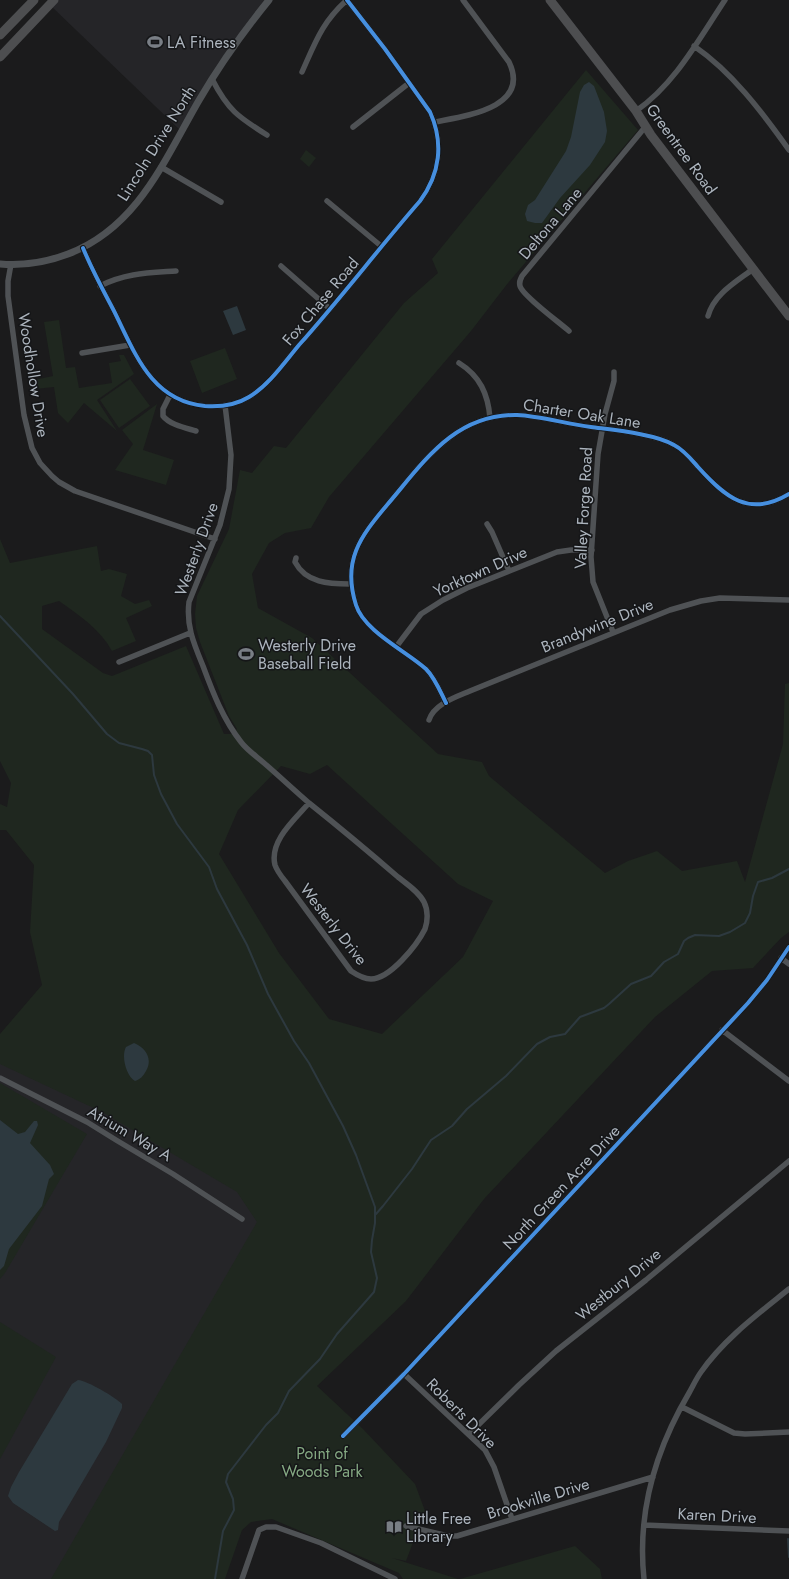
<svg xmlns="http://www.w3.org/2000/svg" width="789" height="1579" font-family="Jost,sans-serif">
<style>
.built{fill:#252528}
.green{fill:#1f271f;fill-rule:evenodd}
.water{fill:#2d393f}
.lines{fill:none;stroke-linecap:round;stroke-linejoin:round}
.stream{stroke:#2d393f;stroke-width:2}
.minor{stroke:#4f5255;stroke-width:5.5}
.tertiary{stroke:#4f5255;stroke-width:7}
.primary{stroke:#4d4e50;stroke-width:9}
.trunk{stroke:#4d4e50;stroke-width:9}
.cycleway-casing{stroke:#151618;stroke-width:6}
.cycleway{stroke:#468fdf;stroke-width:4}
.labels{text-anchor:middle;stroke-width:3;stroke-linejoin:round;paint-order:stroke}
.poi-label{font-size:16px;fill:#acb4bd;stroke:#151618;text-anchor:start}
.street-label{font-size:16px;fill:#acb4bd;stroke:#151618}
.park-label{font-size:16px;fill:#85a983;stroke:#151618}
</style>
<rect width="100%" height="100%" fill="#1b1b1c"/>
<path class="built" d="M54,0H269L251,23L181,131L50,5Z
M0,1051L283,1171L174,1579H0Z"/>
<path class="green" d="M586,70L638,130L508,283L471,331L329,497L311,528L285,533L269,543L252,574L258,608L312,638L438,754L482,762L489,776L605,873L628,861L657,851L682,871L737,861L745,882L783,744L785,684L789,683V932L781,938L753,968L712,971L655,1017L484,1199L406,1301L317,1386L363,1429L415,1484L425,1511L406,1561L392,1558L458,1579H403L399,1573L272,1519L251,1522L242,1530L225,1579H51L257,1222L237,1192L102,1112L0,1064V1034L42,985L30,932L34,865L6,830H0V804L7,807L11,783L0,761V539L10,563L97,546L101,571L109,569L127,574L121,596L135,604L149,600L152,606L126,618L136,641L112,651C100,629 79,615 59,601L42,606V629L103,673L112,676L186,646L224,734H233L237,729L229,716L200,642L196,628L195,614L197,596L229,529L240,470L252,473L274,446L286,448L404,303L438,273L432,259ZM327,765L458,884L493,901L463,957L382,1034L329,1019L279,953L219,854L238,810L281,766L310,774Z
M306,150L316,158L309,167L300,159Z
M59,320L66,368L75,367L79,388L112,383L109,363L121,361L119,355H124L134,374L97,400L117,431L84,403L68,423L58,413L54,387L35,389L34,380L53,376L44,322Z
M225,348L237,379L202,393L190,361Z
M130,379L150,406L119,428L100,400Z
M157,404L143,450L174,460L166,485L115,470L133,444L122,430Z
M0,1083L87,1134L5,1273L0,1279Z
M0,1322L56,1357L0,1459Z
M575,1546L600,1569L602,1579H460Z"/>
<path class="water" d="M589,82L594,86L604,112L607,131L605,142L590,165L560,198L542,223H535L527,221L525,214L528,205L535,200L566,151L571,137L580,92L584,85Z
M237,306L246,330L233,335L223,311Z
M134,1043C146,1048 153,1059 146,1071C143,1076 141,1079 135,1081C126,1076 121,1056 126,1047Z
M0,1120L18,1134L25,1132L34,1121H37L38,1125L30,1143L50,1165L54,1174L49,1179L42,1206L9,1249L4,1266L0,1270Z
M78,1380C88,1381 115,1397 122,1404V1408L106,1442L59,1522L58,1530L55,1531L13,1503L8,1496L11,1487L19,1472L72,1384Z"/>
<g class="lines">
<path class="stream" d="M0,616L73,694L107,734L119,743L142,749L148,751L152,755L154,775L161,794L177,824L209,867L217,889L247,945L268,994L294,1041L309,1063L343,1126L356,1155L375,1207V1223L372,1240L371,1252L377,1278L374,1292L337,1334L320,1359L289,1391L278,1413L266,1425L228,1474L226,1482L233,1499L234,1510L223,1531L215,1579
M376,1214L383,1206L412,1169L431,1140L452,1126L467,1109L506,1076L537,1044L550,1037L565,1034L580,1017L604,1008L609,1004L631,984L651,976L664,962L678,954L684,941L688,938L695,935L719,936L730,932L745,923L750,913L753,896L758,882L772,878L789,869
M788,1539L789,1557"/>
<path class="minor" d="M694,46C732,72 762,112 789,150
M302,72C315,43 322,22 347,0
M212,79C228,110 238,117 267,135
M636,111C675,84 699,39 725,0
M435,122C465,116 531,108 509,62L463,0
M353,127L409,83
M161,167L221,202
M327,201L381,246
M83,248C92,270 103,290 114,311C135,353 151,401 205,406C220,407 236,405 249,397C269,385 284,363 299,345C341,298 379,248 420,201C440,174 444,143 430,112L385,49L347,0
M11,264L8,281V296L24,415L32,448L40,463L52,476L59,482L75,491L215,539
M281,266L330,309
M100,286C126,273 148,273 176,271
M708,316C714,294 736,282 753,269
M569,331C560,323 522,295 520,286C519,282 520,280 522,276L646,126
M82,353L130,345
M459,363C480,376 488,394 490,418
M170,395L163,409V416C170,425 186,428 196,431
M225,405L231,455L229,489L220,525L189,602C186,626 194,644 203,666C213,693 223,719 241,742C247,750 256,756 264,763C279,776 294,790 309,803
M487,524L492,532L509,571
M296,558L295,562C306,583 329,584 350,584
M613,632L593,582L591,557L598,454L605,414L614,381V372
M396,647L421,614L443,600L467,588L557,552L571,550H592
M119,662L190,633
M446,703C440,691 435,678 426,669C406,651 364,631 356,605C342,561 360,537 387,505C423,463 454,414 517,415C541,416 566,424 591,427C613,430 656,434 674,445C684,450 691,459 698,467C725,497 749,518 789,494
M429,720C434,704 456,697 470,691L670,610L701,601L720,598L789,600
M309,803C339,827 369,852 398,877C407,884 419,892 424,902C428,910 428,921 425,929C417,945 390,979 371,979C364,979 357,975 351,971L285,881C281,876 277,871 275,865C269,841 295,819 309,803Z
M781,958L789,964
M722,1030L789,1081
M0,1078L87,1122L116,1140L173,1174L242,1219
M404,1374L485,1450L494,1467L512,1519
M682,1407L734,1433L745,1434L789,1432
M469,1434L519,1385L556,1351L646,1280L789,1161
M343,1436L404,1374L748,1003L767,980L789,947
M644,1525L789,1531
M406,1526L448,1536H457L653,1477
M242,1579L259,1530L266,1527H276L321,1543L395,1579
M644,1579C637,1513 656,1449 689,1393C693,1386 696,1379 701,1372C724,1339 758,1314 789,1289"/>
<path class="tertiary" d="M0,264C23,266 47,262 68,254C137,228 164,161 198,102C219,66 243,32 269,0"/>
<path class="primary" d="M550,0L636,111L651,135L789,316"/>
<path class="trunk" d="M0,35L34,0
M0,57L54,0"/>
<defs>
<path id="cycleway" d="M83,248C92,270 103,290 114,311C135,353 151,401 205,406C220,407 236,405 249,397C269,385 284,363 299,345C341,298 379,248 420,201C440,174 444,143 430,112L385,49L347,0
M446,703C440,691 435,678 426,669C406,651 364,631 356,605C342,561 360,537 387,505C423,463 454,414 517,415C541,416 566,424 591,427C613,430 656,434 674,445C684,450 691,459 698,467C725,497 749,518 789,494
M343,1436L404,1374L748,1003L767,980L789,947"/>
</defs>
<use href="#cycleway" class="cycleway-casing"/>
<use href="#cycleway" class="cycleway"/>
</g>
<defs>
<symbol id="stadium-bare" viewBox="-9 -9 18 18"><path d="M0-5a6.5 5 0 1 0 0 10a6.5 5 0 1 0 0-10ZM-3.5-1.8h7v3.6h-7Z" fill="#797e85" stroke="#151618" stroke-width="2.5" paint-order="stroke"/></symbol>
<symbol id="library-bare" viewBox="-9 -9 18 18"><path d="M-6-4Q-3-5.5-.7-3.5V5Q-3 3-6 4ZM6-4Q3-5.5 .7-3.5V5Q3 3 6 4Z" fill="#797e85" stroke="#151618" stroke-width="2.5" paint-order="stroke"/></symbol>
</defs>
<g fill-rule="evenodd">
<use href="#stadium-bare" x="144" y="31" width="22" height="22"/>
<use href="#stadium-bare" x="235" y="643" width="22" height="22"/>
<use href="#library-bare" x="383" y="1516" width="22" height="22"/>
</g>
<g class="labels">
<g class="poi-label">
<text x="167" y="48">LA Fitness</text>
<text x="258" y="651">Westerly Drive<tspan x="258" dy="18">Baseball Field</tspan></text>
<text x="406" y="1524">Little Free<tspan x="406" dy="18">Library</tspan></text>
</g>
<g class="street-label">
<text transform="translate(156 143) rotate(-58)" y="6">Lincoln Drive North</text>
<text transform="translate(682 149) rotate(54)" y="6">Greentree Road</text>
<text transform="translate(550 223) rotate(-50)" y="6">Deltona Lane</text>
<text transform="translate(320 301) rotate(-50)" y="6">Fox Chase Road</text>
<text transform="translate(34 375) rotate(81)" y="6">Woodhollow Drive</text>
<text transform="translate(582 413) rotate(9)" y="6">Charter Oak Lane</text>
<text transform="translate(583 508) rotate(-87)" y="6">Valley Forge Road</text>
<text transform="translate(196 549) rotate(-70)" y="6">Westerly Drive</text>
<text transform="translate(480 571) rotate(-24)" y="6">Yorktown Drive</text>
<text transform="translate(597 625) rotate(-22)" y="6">Brandywine Drive</text>
<text transform="translate(334 924) rotate(52)" y="6">Westerly Drive</text>
<text transform="translate(130 1133) rotate(30)" y="6">Atrium Way A</text>
<text transform="translate(561 1187) rotate(-47)" y="6">North Green Acre Drive</text>
<text transform="translate(618 1284) rotate(-39)" y="6">Westbury Drive</text>
<text transform="translate(462 1413) rotate(45)" y="6">Roberts Drive</text>
<text transform="translate(538 1498) rotate(-17)" y="6">Brookville Drive</text>
<text transform="translate(717 1515) rotate(3)" y="6">Karen Drive</text>
</g>
<g class="park-label">
<text x="322" y="1459">Point of<tspan x="322" dy="18">Woods Park</tspan></text>
</g>
</g>
</svg>
